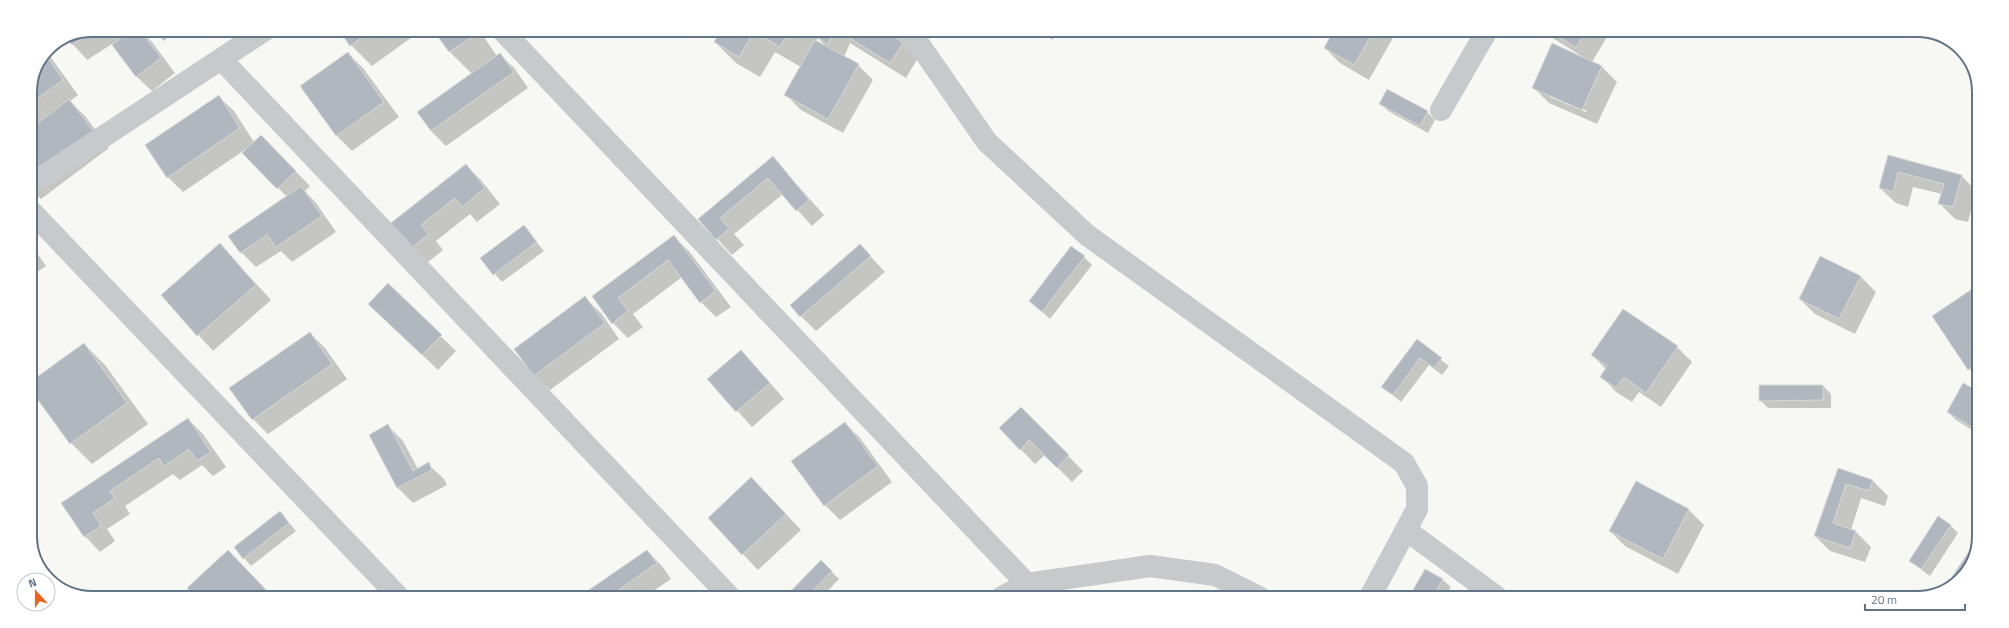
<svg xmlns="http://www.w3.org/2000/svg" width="2009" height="628" font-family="'Titillium Web',sans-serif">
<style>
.shadow{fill:#0003;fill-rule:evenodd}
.building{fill:#b0b7be;stroke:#d8d8d6}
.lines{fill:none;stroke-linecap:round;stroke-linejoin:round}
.minor{stroke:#c6cacd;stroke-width:22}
.rim{fill:none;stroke:#637487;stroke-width:2}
</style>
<rect width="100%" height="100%" fill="#f7f7f3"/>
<path class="shadow" d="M92,30H140L152,42L175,73L152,91L136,76L112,44L87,60L69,40Z
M153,30H176L164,41Z
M340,30H422L372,66L351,45Z
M435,30H479L497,56L500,54L515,69L528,88L446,146L431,131L472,74L450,52Z
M722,31H890L904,41L919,56L906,78L850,43L844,57L858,65L873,80L843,133L801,110L786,95L801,67L775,52L760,77L736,63L715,42ZM818,38L826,47L816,41Z
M1043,31H1060L1052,40Z
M1335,31L1390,32L1394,36L1369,80L1340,63L1325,48Z
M1543,32H1610L1592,62L1601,66L1617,82L1597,124L1549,103L1533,87L1583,57ZM1550,95L1587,111L1586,112L1550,97Z
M47,52L78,95L70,101L85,116L109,148L41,199L30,188V92Z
M348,53L363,68L399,117L352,151L337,136L302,86Z
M218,96L234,111L254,142L276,151L310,186L305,191L316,203L336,232L292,262L281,251L256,267L241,252L287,197L244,153L246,149L183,192L168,177Z
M1380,103L1427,112L1435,120L1428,133L1388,111Z
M1888,157L1961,175L1976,191L1968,222L1955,219L1939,203L1942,194L1913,187L1908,207L1896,203L1880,188Z
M773,158L824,215L812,226L783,194L734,234L744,245L732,255L699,219Z
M466,165L481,180L500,204L477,222L470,214L436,241L443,250L423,266L388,226Z
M523,226L544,251L502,282L481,258Z
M673,236L689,251L731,307L716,317L701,302L682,277L633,314L643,327L628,338L613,323L593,296Z
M30,243L46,266L30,277Z
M220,244L271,300L213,351L162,295Z
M860,245L885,272L816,331L801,316Z
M1084,257L1092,265L1050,319L1030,301Z
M1821,257L1861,277L1876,292L1855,334L1815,314L1800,299Z
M388,285L456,351L438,370L385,319Z
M1978,286V378L1969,369Z
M585,298L601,313L619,339L550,390L534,375Z
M310,333L325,348L347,379L268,434L253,419Z
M1417,341L1449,366L1442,375L1429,365L1401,402L1383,387Z
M84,344L105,365L148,424L92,464L71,443L30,387Z
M1677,347L1692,362L1661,407L1639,392L1632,402L1616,392L1601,376L1606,369L1592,355Z
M756,367L784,399L752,427L709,379Z
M1823,386L1831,394V408H1768L1760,400Z
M1978,393L1977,433L1956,420L1948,412Z
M1021,408L1083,471L1072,482L1045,455L1035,464L1000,428Z
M188,419L203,434L226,467L213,476L202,465L180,480L173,474L125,506L130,514L107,529L115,541L100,552L85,536L62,503Z
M845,423L860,438L892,482L840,520L825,505Z
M388,426L403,441L418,469L428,464L444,479L447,485L413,503L398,488L370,435Z
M1838,469L1873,481L1888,496L1885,506L1861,498L1851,530L1855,531L1871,547L1865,562L1830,551L1815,536Z
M1636,482L1689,510L1704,525L1678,574L1625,546L1610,531Z
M767,494L801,530L758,570L709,518Z
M280,512L296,531L251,566L244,558Z
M1950,525L1958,533L1930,576L1910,561Z
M647,551L662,566L671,579L646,596H582Z
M1977,552L1954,585L1949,587L1948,585Z
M821,561L839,579L822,597H786Z
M1426,570L1443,580L1451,587L1445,597H1411Z"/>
<path class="building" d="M92,30H96L72,45L68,40Z
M131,30H140L161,58L136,77L112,45Z
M339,30H372L350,46Z
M433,30H474L476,34L449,52Z
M720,31H789L780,47L754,32L739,57L714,42Z
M815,31H833L828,44L813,35Z
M838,31H891L905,40L890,63Z
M1333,31L1373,32L1354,65L1324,48Z
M1550,32H1586L1576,47Z
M815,40L859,64L828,119L784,95Z
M1552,43L1602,66L1582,110L1532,88Z
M348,52L384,102L336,136L300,86Z
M500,53L514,72L431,131L417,112Z
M46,55L63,80L30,104V92Z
M1387,89L1428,111L1420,126L1379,104Z
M219,95L240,128L167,178L145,145Z
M69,99L94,132L30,181V129Z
M261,135L296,171L277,189L242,153Z
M1888,155L1962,175L1953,207L1938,204L1944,184L1898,172L1893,192L1879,188Z
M773,156L809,200L796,211L768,178L720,218L729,229L716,240L698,219Z
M466,164L485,188L462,207L455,198L421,225L429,234L407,251L387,226Z
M301,186L322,216L276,247L267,235L240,253L228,236Z
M524,225L537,242L493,275L480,258Z
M674,235L716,291L700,303L668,260L618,298L628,311L612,324L592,296Z
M220,243L256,285L197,336L161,295Z
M860,244L871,256L800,317L790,305Z
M1071,246L1085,256L1042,312L1029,301Z
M1820,256L1861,276L1839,319L1799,299Z
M388,283L442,335L422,355L368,304Z
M1978,285V363L1968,370L1932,316Z
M585,296L605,323L534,376L514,349Z
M1623,309L1678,346L1646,393L1624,377L1616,388L1600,377L1607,366L1591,355Z
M310,332L332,364L252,420L229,388Z
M1417,339L1442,358L1434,368L1420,358L1393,395L1381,387Z
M84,343L127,403L70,444L30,389V382Z
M741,350L770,383L736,412L707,379Z
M1963,383L1978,391L1977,430L1947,412Z
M1759,385H1823V400L1759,401Z
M1021,407L1069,455L1057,468L1029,440L1020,450L999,428Z
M188,418L211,452L197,461L189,449L164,466L159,458L110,491L115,498L93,513L101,526L84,537L61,503Z
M845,422L878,466L824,506L791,461Z
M388,424L413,471L429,462L432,470L397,488L369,435Z
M1838,468L1873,480L1869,491L1846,484L1833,523L1856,531L1850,548L1814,536Z
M751,477L786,514L742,555L708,518Z
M1636,481L1689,509L1663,559L1609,531Z
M280,511L289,523L243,559L234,547Z
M1938,516L1951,525L1921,569L1909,561Z
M1972,547L1977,549V552L1954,585L1949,587L1946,586Z
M228,550L272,596H195L187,588Z
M647,550L657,563L610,596H580Z
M821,560L832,571L807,597H785Z
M1425,569L1443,579L1433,597H1409Z"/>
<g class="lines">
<path class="minor" d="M502,30L1027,584
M904,31L919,44L987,142L1087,235L1404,463L1417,486V509L1370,597
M221,59L730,597
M1441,110L1486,32
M30,185L265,30
M30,210L398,596
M1406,530L1497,597
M1002,597L1027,584L1150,566L1215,575L1259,597"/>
</g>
<path d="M0 0H2009V628H0ZM92 37H1917A55 55 0 0 1 1972 92V536A55 55 0 0 1 1917 591H92A55 55 0 0 1 37 536V92A55 55 0 0 1 92 37Z" fill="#fff" fill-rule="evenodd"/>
<path class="rim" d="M92 37H1917A55 55 0 0 1 1972 92V536A55 55 0 0 1 1917 591H92A55 55 0 0 1 37 536V92A55 55 0 0 1 92 37Z"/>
<g transform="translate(36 592) rotate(339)"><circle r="19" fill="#ffffff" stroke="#c1c7cf"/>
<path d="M0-3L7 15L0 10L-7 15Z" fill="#f0611a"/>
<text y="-6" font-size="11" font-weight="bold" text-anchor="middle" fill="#637487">N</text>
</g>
<path d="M1865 604v6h100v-6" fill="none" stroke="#637487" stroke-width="2"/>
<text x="1871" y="604" font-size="12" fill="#637487" stroke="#ffffff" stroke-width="3" paint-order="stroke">20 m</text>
</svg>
